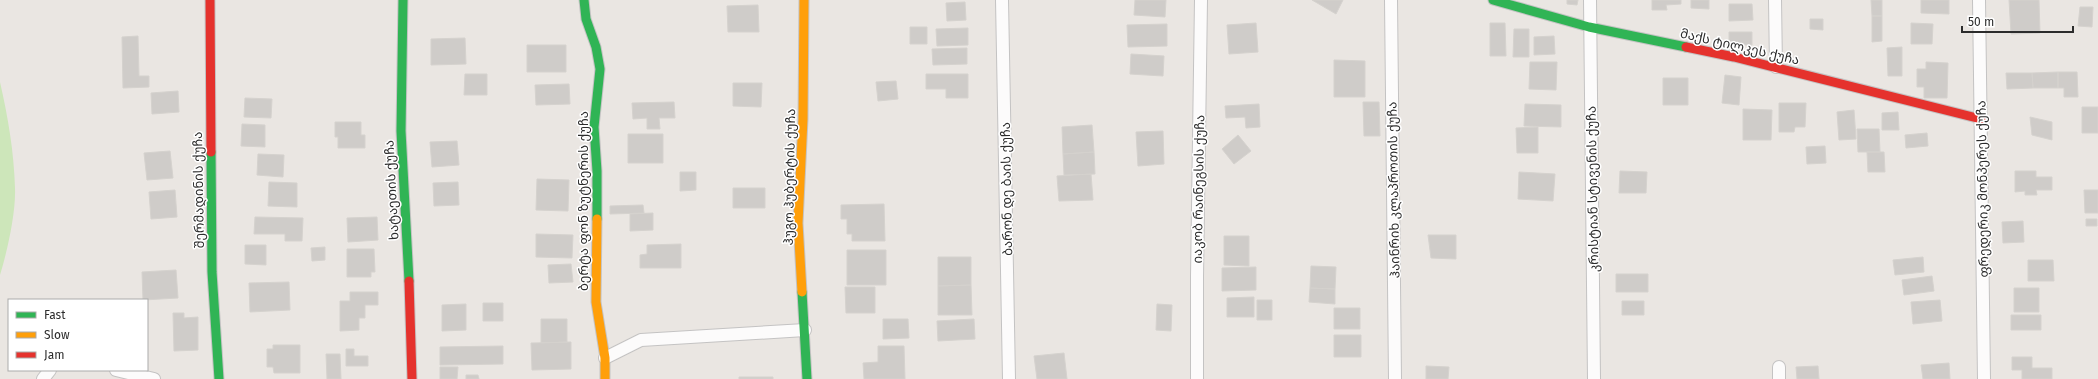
<svg xmlns="http://www.w3.org/2000/svg" width="2098" height="379" font-family="'Fira Sans','Noto Sans Georgian',sans-serif">
<style>
.green{fill:#cde6ba}
.building{fill:#cfccc9;stroke:#d5d2ce}
.lines{fill:none;stroke-linecap:round;stroke-linejoin:round}
.street-casing{stroke:#c4c3c3;stroke-width:14}
.fast-casing{stroke:#c4c3c3;stroke-width:11}
.slow-casing{stroke:#c4c3c3;stroke-width:11}
.jam-casing{stroke:#c4c3c3;stroke-width:11}
.street{stroke:#fcfbfb;stroke-width:12}
.fast{stroke:#30b455;stroke-width:9}
.slow{stroke:#ff9f0a;stroke-width:9}
.jam{stroke:#e5322d;stroke-width:9}
.labels{text-anchor:middle;stroke-width:3;stroke-linejoin:round;paint-order:stroke}
.street-label{font-size:13px;fill:#2c2c2c;stroke:#fff}
</style>
<rect width="100%" height="100%" fill="#eae6e2"/>
<path class="green" d="M0,82C8,117 14,152 15,188C16,213 7,252 0,275Z"/>
<path class="building" d="M1135,0H1166L1165,17L1134,15Z
M1312,0H1343L1336,14Z
M1567,0H1578L1577,5L1567,4Z
M1652,0H1681V4L1666,5L1667,10H1652Z
M1691,0H1709V9L1691,8Z
M1871,0H1882V16H1872Z
M1921,0H1949V14L1921,13Z
M2009,0H2039L2040,33L2011,34Z
M965,2L966,20L947,21L946,3Z
M1729,4H1752L1753,20L1729,21Z
M758,5L759,32H728L727,6Z
M2080,7H2093L2092,27L2078,26Z
M1872,16H1882V41L1872,42Z
M1810,19H1823V30L1810,29Z
M1256,23L1258,52L1229,54L1227,25Z
M1490,23H1505L1506,56H1490Z
M1911,23L1933,24L1932,44H1911Z
M1167,24V46L1128,47L1127,25Z
M910,27H927V44H910Z
M968,28V45L937,46L936,29Z
M1514,29H1529V57H1513Z
M1729,32H1752V45H1729Z
M138,36L139,76H149V87L123,88L122,37Z
M1554,36L1555,54L1534,55V37Z
M465,38L466,64L431,65V39Z
M527,45H566V72H527Z
M1902,47V76H1888L1887,48Z
M967,48V64L933,65L932,49Z
M1131,54L1164,56L1163,76L1130,74Z
M1334,60L1365,61V97H1334Z
M1530,62H1557L1556,90L1529,89Z
M1926,62L1948,63L1947,98H1924V87H1917V69H1926Z
M2058,72H2077L2078,97H2064V88H2058Z
M2058,72V88H2033L2032,73Z
M2006,73H2032L2033,88L2007,89Z
M465,74H487V95H464Z
M926,74H968V98H946V89H926Z
M1725,75L1741,77L1739,105L1722,103Z
M1663,78H1688V105H1663Z
M896,81L898,99L878,101L876,82Z
M733,83H762L761,107L733,106Z
M569,84L570,104L536,105L535,85Z
M178,91L179,112L152,114L151,93Z
M245,98L272,99L271,118L244,117Z
M674,102L675,118H659L660,129H647V118L633,119L632,103Z
M1363,102H1379L1380,136H1364Z
M1779,103H1806L1805,127H1795L1794,132H1779Z
M1259,104L1260,127L1246,128L1245,117L1226,118L1225,106Z
M1525,104L1561,105V127L1524,126Z
M2082,107H2098V133H2082Z
M1743,109L1772,110L1771,140H1743Z
M1854,110L1856,139L1839,140L1837,112Z
M1898,112L1899,130H1882V113Z
M2030,117L2052,122V140L2032,135Z
M335,122H361V135H365V148H338V137H335Z
M242,124L265,125V147L241,146Z
M1092,125L1094,152L1063,154L1062,127Z
M1538,127V153H1517L1516,128Z
M1857,129H1879L1880,152H1858Z
M1163,131L1164,164L1138,166L1136,132Z
M1927,133L1928,146L1906,148L1905,135Z
M628,134H663V163H628Z
M1238,135L1251,151L1234,164L1222,149Z
M457,141L459,165L432,167L430,142Z
M1825,146L1826,163L1807,164L1806,147Z
M170,151L173,178L147,180L144,153Z
M1094,152L1095,174L1064,175L1063,154Z
M1867,152H1884L1885,172H1868Z
M258,154L284,155L283,177L257,175Z
M1620,171L1647,172L1646,193H1619Z
M2015,171H2036V177H2052V190H2036L2037,195H2025V191L2015,192Z
M680,172H696V190L680,191Z
M1519,172L1555,174L1553,201L1518,199Z
M1091,174L1093,200L1059,201L1057,176Z
M537,179L569,180L568,211L536,210Z
M269,182L297,183V207L268,206Z
M458,182L459,205L434,206L433,183Z
M733,188H765V208H733Z
M175,190L177,217L151,219L149,192Z
M2084,190H2098V213H2085Z
M884,204L885,241H852V234H847V219H841V205Z
M643,205L644,213L610,214V206Z
M653,213V230L630,231V214Z
M255,217L303,218L302,241H285V234H254Z
M377,217L378,240L348,242L347,218Z
M2086,219H2097V226H2086Z
M2023,221L2024,242L2003,243L2002,222Z
M536,234L573,235L572,258L536,257Z
M1428,235H1456V259L1431,258Z
M1224,236H1249V266L1224,265Z
M681,244V268H640V255L647,254V245Z
M245,245H266V265L245,264Z
M325,247V260L312,261L311,248Z
M347,249H374L375,272H371V277H347Z
M847,250H886V285H847Z
M938,257H971V285L938,286Z
M1923,257L1924,272L1895,275L1893,260Z
M2028,260H2053L2054,281H2028Z
M571,264L573,282L549,283L548,265Z
M1311,266L1336,267L1335,289L1310,288Z
M1256,267V290L1222,291V268Z
M176,270L178,298L143,300L142,272Z
M1616,274H1648V292H1616Z
M1932,276L1934,291L1904,295L1902,280Z
M289,282L290,310L250,312L249,283Z
M971,285L972,315H938V286Z
M845,287H875V313H846Z
M1310,288L1335,289V304L1309,302Z
M2014,288H2039V312H2014Z
M350,292H378V305H365V318H359V330L340,331V301H350Z
M1254,297V317H1227V298Z
M1257,300H1272V320H1257Z
M1940,300L1942,321L1913,324L1911,302Z
M1622,301H1644V315H1622Z
M483,303H503V321H483Z
M466,304V330L442,331V305Z
M1157,304L1172,305L1171,331L1156,330Z
M1334,308H1360V329H1334Z
M173,313H184V318L198,317V350L174,351Z
M2011,315H2041V330H2011Z
M541,319H567V342L541,343Z
M883,319H908L909,338L883,339Z
M974,319L975,339L938,341L937,321Z
M1334,335H1361V357H1334Z
M571,342V369L532,370L531,343Z
M273,345H300V373H274L273,367H267V349H273Z
M503,346V364L440,365V347Z
M878,346H904L905,379H864L863,363L878,362Z
M346,349H354V356H368V366H346Z
M1064,353L1067,379H1037L1034,356Z
M326,354H340L341,379H327Z
M2012,357H2032V368H2052V379H2022V370H2012Z
M1949,363L1950,379H1923L1921,365Z
M1426,366L1449,367L1448,379H1426Z
M1818,366L1819,379H1797L1796,367Z
M440,367H458L457,379H440Z
M466,375H478L479,379H466Z
M739,377H773V379H739Z"/>
<g class="lines">
<defs>
<path id="street" d="M1002,0L1009,379
M1391,0L1395,379
M1590,0L1594,379
M1775,0L1776,67
M1979,0L1984,379
M605,358L641,340L805,330
M1779,367V379
M116,370L154,379
M43,379L50,370
M1197,379V277L1201,0"/>
<path id="fast" d="M403,0L401,131L409,281
M584,0L586,19L596,47L600,69L594,127L597,171V219
M1493,0L1589,27L1686,47
M211,152L212,272L219,379
M802,292L807,379"/>
<path id="slow" d="M597,219L596,302L605,358V379
M802,292L798,223L803,119L804,0"/>
<path id="jam" d="M210,0L211,152
M1686,47L1734,57L1981,119
M409,281L412,379"/>
</defs>
<use href="#street" class="street-casing"/>
<use href="#fast" class="fast-casing"/>
<use href="#slow" class="slow-casing"/>
<use href="#jam" class="jam-casing"/>
<use href="#street" class="street"/>
<use href="#fast" class="fast"/>
<use href="#slow" class="slow"/>
<use href="#jam" class="jam"/>
</g>
<g class="labels">
<g class="street-label">
<text transform="translate(1740 46) rotate(13)" y="5">მაქს ტილკეს ქუჩა</text>
<text transform="translate(789 177) rotate(-89)" y="5">ჰუგო ჰუბერტის ქუჩა</text>
<text transform="translate(1006 189) rotate(-91)" y="5">ბარონ დე ბაის ქუჩა</text>
<text transform="translate(1198 189) rotate(-89)" y="5">იაკობ რაინეგსის ქუჩა</text>
<text transform="translate(1592 189) rotate(-91)" y="5">კრისტიან სტივენის ქუჩა</text>
<text transform="translate(1982 189) rotate(-91)" y="5">ფრედერიკ მონპერეს ქუჩა</text>
<text transform="translate(198 190) rotate(-91)" y="5">შერმადინის ქუჩა</text>
<text transform="translate(391 190) rotate(-93)" y="5">ხატაეთის ქუჩა</text>
<text transform="translate(1393 190) rotate(-91)" y="5">ჰაინრიხ კლაპროთის ქუჩა</text>
<text transform="translate(583 201) rotate(-90)" y="5">ბერტა ფონ ზუტნერის ქუჩა</text>
</g>
</g>
<rect x="8" y="299" width="140" height="72" fill="#ffffff" stroke="#ababab"/>
<rect x="16" y="312" width="20" height="6" fill="#30b455" stroke="#ababab"/>
<text x="44" y="319" font-size="12" fill="#2c2c2c">Fast</text>
<rect x="16" y="332" width="20" height="6" fill="#ff9f0a" stroke="#ababab"/>
<text x="44" y="339" font-size="12" fill="#2c2c2c">Slow</text>
<rect x="16" y="352" width="20" height="6" fill="#e5322d" stroke="#ababab"/>
<text x="44" y="359" font-size="12" fill="#2c2c2c">Jam</text>
<path d="M1962 26v6h111v-6" fill="none" stroke="#2c2c2c" stroke-width="2"/>
<text x="1968" y="26" font-size="12" fill="#2c2c2c" stroke="#ffffff" stroke-width="3" paint-order="stroke">50 m</text>
</svg>
